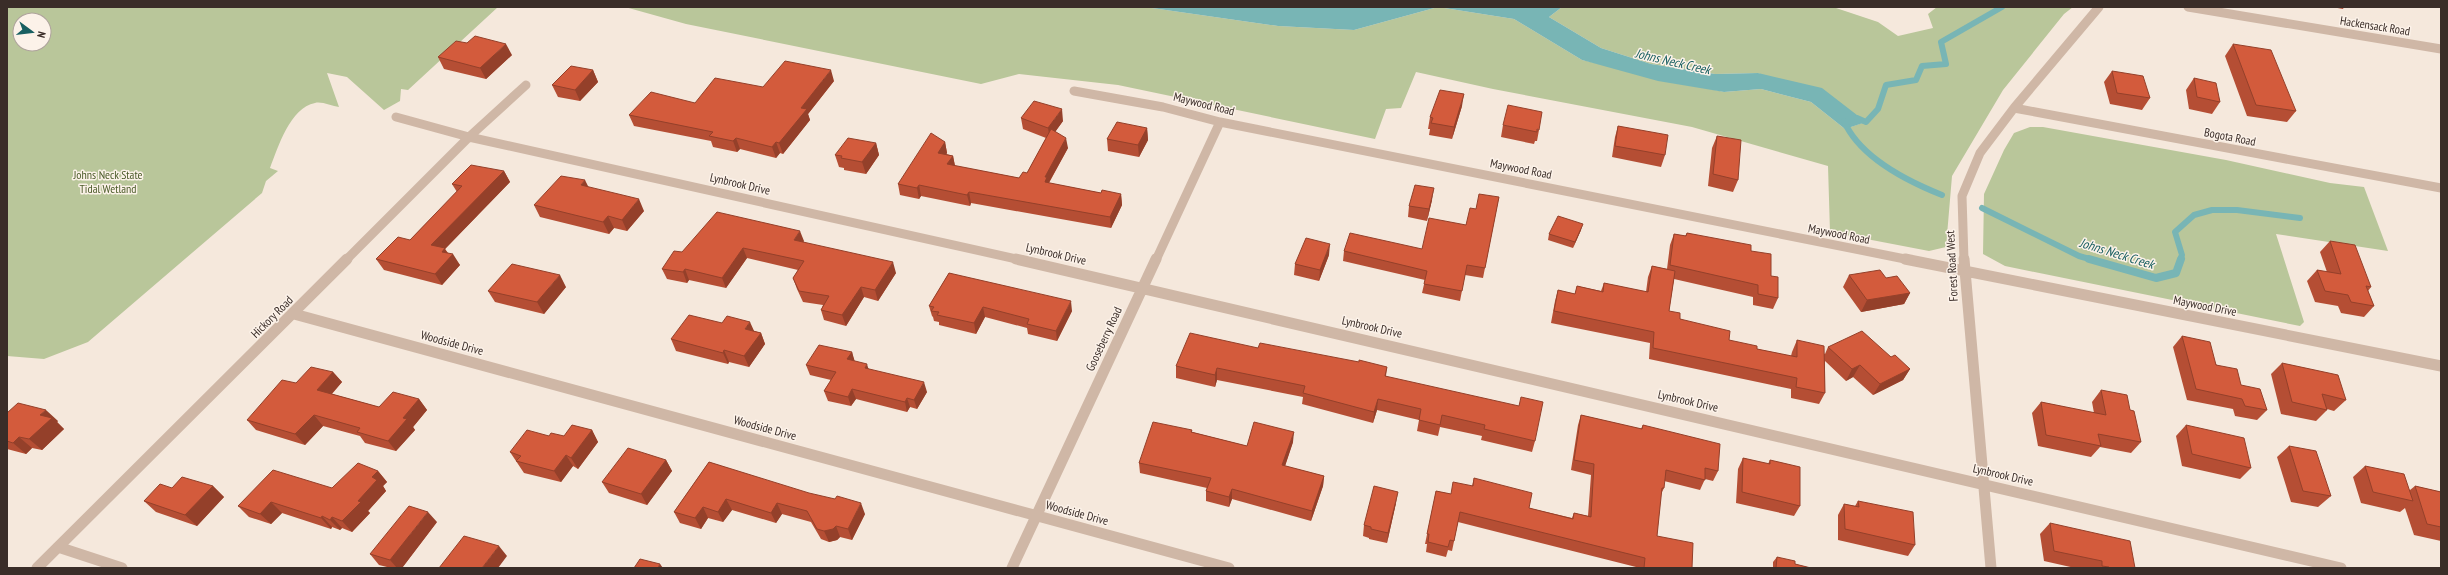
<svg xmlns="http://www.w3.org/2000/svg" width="2448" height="575" font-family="'PT Sans Narrow',sans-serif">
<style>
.green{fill:#b9c69a;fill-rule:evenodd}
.water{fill:#78b5b5}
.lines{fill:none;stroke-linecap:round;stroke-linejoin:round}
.stream-far1{stroke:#78b5b5;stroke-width:6}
.stream{stroke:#78b5b5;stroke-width:8}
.minor-far1{stroke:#cfb7a6;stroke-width:9}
.minor{stroke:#cfb7a6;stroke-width:11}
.wall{fill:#b54e34}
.shaded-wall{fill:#94402a}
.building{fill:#d35b3c;stroke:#94402a}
.labels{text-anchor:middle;stroke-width:3;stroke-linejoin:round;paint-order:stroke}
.street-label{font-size:12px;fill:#3a2d28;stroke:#fcf2e9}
.park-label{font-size:12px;fill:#4b5b29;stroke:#fcf2e9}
.water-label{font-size:13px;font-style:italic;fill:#185f61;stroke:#fcf2e9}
</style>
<rect width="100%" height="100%" fill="#f5e8dc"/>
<path class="green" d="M7,7H498L408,90L401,89L400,101L384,110L347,77L327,73L339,107C332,106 321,101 315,103C290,108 278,147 270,168L278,171L266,181L262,193L88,342L44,359L7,356ZM20,20H44V44H20Z
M625,7H1145L1278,26L1354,30L1438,7L1514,19L1582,60L1724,92L1761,89L1811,102L1845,129L1865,122L1758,73L1715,74L1651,64L1601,48L1549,17L1562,7H1833L1878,22L1898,36L1933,28L1928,14L1937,7H2073L2064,14L2003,90L1952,176L1946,247L1929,251L1830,232L1828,166L1692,127L1493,89L1416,72L1401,108L1386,109L1375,139L1118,85L1019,74L981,84L686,24Z
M2030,127H2043L2226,160L2330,183L2364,187L2388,251L2276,234L2304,322L2300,326L2005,266L1983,254L1984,194L2004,150L2014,133Z"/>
<path class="water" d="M1145,7H1562L1549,17L1601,48L1651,64L1715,74L1758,73L1822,88L1866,122L1845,129L1811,102L1761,89L1724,92L1658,81L1582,60L1514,19L1438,7L1354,30L1278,26Z"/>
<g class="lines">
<path class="stream-far1" d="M1857,118L1866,122L1878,109L1886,85L1916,80L1922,66L1946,64L1941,42L2002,7
M1844,121C1860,158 1907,181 1942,195
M1982,208L2079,256L2093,260
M2180,260L2182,255L2175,232L2194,215L2212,210H2237L2300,218"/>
<path class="stream" d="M2089,259L2156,278L2176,273L2181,259"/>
<path class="minor-far1" d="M2188,7L2441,49
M1074,91L1163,107L1220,122L1910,260
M2014,108L2441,188
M396,117L469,137L1021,260
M346,260L469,137L526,85
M1156,260L1220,122
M1964,260L1962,196L1980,153L2014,108L2099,7"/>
<path class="minor" d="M1016,259L2341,568
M1905,259L2441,366
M1964,259L1991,568
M294,314L1229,568
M58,547L122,568
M37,568L347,259
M1012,568L1156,259"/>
</g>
<path class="wall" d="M2332,7H2344L2343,9Z
M2233,44L2296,111L2287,122L2247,116L2225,56Z
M512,55L486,79L444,69L438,57Z
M593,70L598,82L580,101L558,97L552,85Z
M2112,71L2150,98L2142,110L2110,104L2104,82Z
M2194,78L2220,102L2212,114L2189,109L2186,90Z
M834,81L808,114L810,120L783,154L780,153L776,158L740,149L737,152L713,147L711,141L634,126L629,115L695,103L763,87Z
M1462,106L1452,139L1429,135L1430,129H1428L1430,117Z
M1021,118L1063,121L1055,132L1068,148L1049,183L1101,193L1121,194L1122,205L1111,228L971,203L970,206L921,196L919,199L900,195L898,184L945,142L947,153L946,154L953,156L955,166L1019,178L1027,173L1046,138L1023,129Z
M1503,125L1539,130L1537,141H1535L1534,144L1501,137Z
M1618,126L1665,155L1661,167L1612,157L1615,137Z
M1147,128L1148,140L1139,157L1108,151L1107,139Z
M1717,136L1738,180L1733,192L1708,186L1712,148Z
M876,143L879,155L866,174L844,170V168L839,167L835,155Z
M504,171L510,182L445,249L448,253L460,265L442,285L384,270L376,259L410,240L457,192L452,184Z
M588,187L644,211L627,231L614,228L609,234L540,217L534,205Z
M1499,197L1483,278L1465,275L1460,301L1422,293L1425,280L1343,261L1344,251L1422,249L1466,225L1476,209Z
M1432,200L1427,221L1408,217L1409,206Z
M1581,230L1573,248L1548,240L1549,234Z
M1687,233L1751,251L1771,276L1778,298L1773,309L1753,305V297L1674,279L1669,311L1680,319L1729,340L1757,349L1791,356L1792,352L1797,340L1825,354L1828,347L1891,357L1910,369L1903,380L1873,395L1853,377L1846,381L1825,361V393L1819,404L1791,398V389L1649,359L1650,343L1551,323L1555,301L1558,290L1575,294L1577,286L1601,291L1604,283L1646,292L1648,277L1652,266L1667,269L1670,245L1674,234L1685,236Z
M804,241L803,242L896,273L878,301L864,297L846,326L824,320L821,310L823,305L803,302L797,289L793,278L798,270L747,258L726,288L689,280L687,283L667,279L662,269L682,252Z
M2330,241L2371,287L2368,291L2374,306L2364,317L2341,313L2338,306L2315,302L2307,281L2317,270L2327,272L2320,252Z
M1329,255L1319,281L1294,275L1295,264Z
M949,273L1072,311L1057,341L1028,334L1027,328L985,317L976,334L939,325V322L934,321L933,317L932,316L929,306Z
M1849,275L1910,293L1904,304L1861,312L1843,287Z
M566,287L544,314L495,302L488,291Z
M754,331L761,333L765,344L749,367L729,362L728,364L676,351L671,339Z
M2182,336L2241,385L2267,410L2257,420L2235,416L2233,409L2187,400L2173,347Z
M1258,348L1359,362L1387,367L1386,376L1535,441L1532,452L1481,440L1482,436L1440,427L1438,436L1417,431L1419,420L1377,410L1373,423L1302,404L1303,397L1217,380L1215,387L1176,378V366Z
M852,352L854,361L869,369L927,392L917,409L910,407L907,412L856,399L851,406L828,401L824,391L831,380L810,375L806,365Z
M2282,363L2346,400L2334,411L2327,409V410L2316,421L2281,414L2271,374Z
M333,372L342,382L332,394L379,407L419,399L427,410L413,427L415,430L396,451L365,443L360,436L323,426L305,445L256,430L247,420L296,383Z
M2101,390L2130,410L2141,442L2131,453L2100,447L2091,457L2038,446L2032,413L2041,402L2094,413L2092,402Z
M7,413L58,421L57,422L64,429L42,450L32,448L26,454L7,449Z
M1581,415L1641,429L1643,425L1718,471L1713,481L1705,479L1700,490L1664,481V488L1661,494L1657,536L1692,568H1640L1458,522L1452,551L1448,550L1446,557L1426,552L1427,544H1425L1436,491L1451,494L1472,486L1474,478L1529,508L1572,518L1574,513L1588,516L1591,475L1571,470L1578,425Z
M2186,425L2251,468L2240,479L2182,466L2176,436Z
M592,430L598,442L578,469L573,466L561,482L524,473L510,452L549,436H564Z
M1192,430V432L1247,446L1293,442L1285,466L1324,476L1323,486L1311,521L1232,499L1229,507L1206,501V491L1207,488L1140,473L1139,463Z
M2289,446L2331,496L2318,507L2291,502L2277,457Z
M1743,458L1768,464L1770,460L1800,506L1794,516L1736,503L1738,469Z
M666,460L672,471L647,505L609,493L602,482Z
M709,462L865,514L852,540L840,537L837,540L829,542L821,539L811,522L782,514L776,523L732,510L723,522L708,518L701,529L680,523L674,512Z
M2365,466L2410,490L2415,486L2441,492V541L2414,535L2405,508L2400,512L2361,503L2353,477Z
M378,471L387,482L383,486L386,491L368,511L370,513L352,532L342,528L340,530L332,527L331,529L282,513L271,524L249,517L238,506L332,488Z
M213,486L224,497L197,526L156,512L144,501L172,488Z
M1858,501L1915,545L1908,556L1838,540V515L1844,504L1855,506Z
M1396,503L1387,543L1369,539V538L1363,536L1364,525Z
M437,522L402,568H391L379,565L370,554Z
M2050,523L2135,568H2075L2044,561L2040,534Z
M1777,557L1795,564L1811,568H1773V562Z"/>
<path class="shaded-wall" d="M506,44L512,55L486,79L480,68Z
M593,70L598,82L580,101L575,90Z
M831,70L834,81L808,114L810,120L783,154L779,143L801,108Z
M1464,94L1462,106L1452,139L1454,127Z
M1062,109L1063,121L1050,139L1048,128Z
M1147,128L1148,140L1139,157L1138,145Z
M736,138L740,149L737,152L733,141Z
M1066,138L1068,148L1048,184L1045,182V177Z
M776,142L780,153L776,158L772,147Z
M945,142L947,153L941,164L938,153Z
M876,143L879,155L866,174L862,162Z
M953,156L955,166L947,164Z
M504,171L510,182L445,249L450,257L453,254L460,265L442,285L435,274L431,245Z
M585,180L591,192L581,185Z
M919,185L921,196L919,199L917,188Z
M1434,188L1432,200L1427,221L1429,209Z
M969,192L971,203L970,206L967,195Z
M1121,194L1122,205L1111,228L1110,217Z
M639,199L644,211L627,231L622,220Z
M608,216L614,228L609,234L603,222Z
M1583,224L1581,230L1573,248L1575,242Z
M800,231L804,241L797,251L794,240Z
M1330,244L1329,255L1319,281L1320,270Z
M743,248L747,258L726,288L722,278Z
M893,262L896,273L878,301L875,290Z
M685,269L689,280L687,283L683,272Z
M560,275L566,287L544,314L537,302Z
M861,287L864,297L846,326L842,315Z
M1910,293L1904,304L1861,312L1867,300Z
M1071,301L1072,311L1057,341L1056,331Z
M983,307L985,317L976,334L974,323Z
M750,322L755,333L745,329Z
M761,333L765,344L749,367L744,356Z
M724,350L729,362L728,364L723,353Z
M852,352L855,362L847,359Z
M867,364L870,374L865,368Z
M1860,365L1853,377L1846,381L1852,369Z
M1217,368V380L1215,387V375Z
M1910,369L1903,380L1873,395L1880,384Z
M333,372L342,382L326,400L317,390Z
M924,382L927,392L917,409L914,400Z
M852,389L856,399L851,406L848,397Z
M907,398L910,407L907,412L905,402Z
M419,399L427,410L413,427L415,430L396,451L388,441L403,418Z
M1378,399L1377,410L1373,423L1374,412Z
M46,410L58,421L57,422L64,429L42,450L29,439L40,415Z
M314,415L323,426L305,445L295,434Z
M592,430L598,442L578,469L571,458Z
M1294,432L1293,442L1282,475V465Z
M19,437L32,448L26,454L13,443Z
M566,455L573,466L561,482L554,471Z
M666,460L672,471L647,505L641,494Z
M378,471L387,482L383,486L386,491L368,511L370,513L352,532L342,521L358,501L372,477Z
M1324,476L1323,486L1311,521L1312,511Z
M213,486L224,497L197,526L185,515Z
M1232,489V499L1229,507V497Z
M1398,492L1396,503L1387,543L1388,533Z
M726,499L732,510L723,522L718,512Z
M271,502L282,513L271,524L260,514Z
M777,503L782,514L776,523L771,513Z
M861,503L865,514L852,540L848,529Z
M703,507L708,518L701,529L695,518Z
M428,512L437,522L402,568H397L390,560Z
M322,516L332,527L331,529L321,518Z
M332,517L342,528L340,530L330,520Z
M836,526L840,537L837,540L829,542L824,531Z
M499,546L507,556L498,568H482Z
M660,564L663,568H658Z"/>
<path class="building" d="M475,36L506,44L480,68L438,57L456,41L467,43Z
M2233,44L2271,50L2296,111L2256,105Z
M785,61L831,70L801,108L807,109L779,143L776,142L772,147L736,138L733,141L709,136L713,132L629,115L651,92L695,103L715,78L763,87Z
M571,66L593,70L575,90L552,85Z
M2112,71L2143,76L2150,98L2117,93Z
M2194,78L2216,83L2220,102L2197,97Z
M1440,90L1464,94L1454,127L1431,123L1433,118L1430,117Z
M1034,101L1062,109L1048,128L1021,118Z
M1508,105L1542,112L1539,130L1537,129V132L1503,125Z
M1117,122L1147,128L1138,145L1107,139Z
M1618,126L1668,135L1665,155L1615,146Z
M1051,129L1066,138L1045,177H1047L1045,182L1101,193L1102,190L1121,194L1110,217L969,192L967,195L919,185L917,188L898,184L931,133L945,142L938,153L953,156L947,164L1019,178L1023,172L1027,173Z
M1717,136L1741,140L1738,180L1713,174Z
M848,138L876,143L862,162L841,158L842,156L835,155Z
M471,165L504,171L431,245L445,248L442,252L453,254L435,274L376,259L398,237L410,240L462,186L452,184Z
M561,176L585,180L581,185L639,199L622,220L608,216L603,222L534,205Z
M1415,185L1434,188L1429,209L1409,206Z
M1479,194L1499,197L1485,268L1467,265L1462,291L1424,284L1427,271L1344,251L1350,233L1422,249L1429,218L1466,225L1470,208L1476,209Z
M717,212L800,231L794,240L893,262L875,290L861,287L842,315L821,310L829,296L799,291L793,278L804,261L743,248L722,278L685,269L683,272L662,269L674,251L682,252Z
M1558,216L1583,224L1575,242L1549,234Z
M1687,233L1751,245V251L1771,254V276L1778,277V298L1758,294V285L1670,265L1674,234L1686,236Z
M1306,238L1330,244L1320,270L1295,264Z
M2330,241L2355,245L2371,287L2366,286L2374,306L2351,302L2348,295L2325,291L2317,270L2341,274Z
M512,264L560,275L537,302L488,291Z
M1652,266L1675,271L1669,311L1680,313V319L1730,331L1729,340L1757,346V349L1797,357V340L1824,346L1825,393L1796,387L1797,378L1653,348L1654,332L1554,311L1558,290L1575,294L1577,286L1603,292L1604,283L1648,292Z
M1880,270L1886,278L1897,276L1910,293L1867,300L1849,275Z
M949,273L1071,301L1056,331L1027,324L1029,319L983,307L974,323L937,315L939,312L931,311L934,307L929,306Z
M689,315L722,323L727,316L750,322L745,329L761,333L744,356L724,350L723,353L671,339Z
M1862,331L1891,357L1895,355L1910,369L1880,384L1860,365L1852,369L1828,347Z
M1190,333L1258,348L1260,343L1359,362V360L1387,367L1385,376L1519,406L1521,397L1543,402L1535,441L1484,429L1485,425L1442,415L1440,425L1419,420L1421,409L1378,399L1374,412L1303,393L1305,386L1217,368L1215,375L1176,366Z
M2182,336L2210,342L2216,365L2237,369L2241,385L2260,389L2267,410L2245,406L2242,399L2196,389Z
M819,345L852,352L847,359L867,364L865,368L924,382L914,400L907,398L905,402L852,389L848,397L824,391L836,372L806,365Z
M2282,363L2338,375L2346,400L2322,394L2327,410L2292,402Z
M311,367L333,372L317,390L379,407L393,392L419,399L403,418L407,419L388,441L357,432L360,428L314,415L295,434L247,420L282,380L296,383Z
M2101,390L2127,395L2130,410L2134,411L2141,442L2098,434L2101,446L2046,435L2041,402L2106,415Z
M18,403L46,410L40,415L52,418L29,439L19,437L13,443L7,441V413Z
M1581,415L1642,429L1643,425L1720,444L1718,471L1705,468V480L1666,470L1664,488H1662L1657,536L1693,543L1692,568H1644L1645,558L1460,512L1454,541L1450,540L1448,547L1428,542L1429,534H1427L1436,491L1451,494L1453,482L1473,486L1474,478L1532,493L1529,508L1573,519L1574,513L1591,517L1594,464L1574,460Z
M1153,422L1192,430L1191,432L1247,446L1254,422L1294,432L1282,465L1324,476L1312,511L1232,489L1229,497L1206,491L1211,478L1139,463Z
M572,425L592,430L571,458L566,455L554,471L516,461L521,456L510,452L527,430L549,436L551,433L564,436Z
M2186,425L2244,438L2251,468L2192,454Z
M2289,446L2316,451L2331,496L2303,491Z
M628,448L666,460L641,494L602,482Z
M1743,458L1770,464V460L1800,467V506L1742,492Z
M709,462L809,493L835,499L837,496L861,503L848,529L836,526L833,529L824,531L817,529L807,511L777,503L771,513L726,499L718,512L703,507L695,518L674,512Z
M358,463L378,471L372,477L377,480L358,501L361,502L342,521L332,517L330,520L322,516L321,518L271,502L260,514L238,506L273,470L332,488Z
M2365,466L2404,474L2413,501L2373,492Z
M182,477L213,486L185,515L144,501L160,484L172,488Z
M1374,486L1398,492L1388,533L1371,529V527L1364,525Z
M2415,486L2441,492V527L2427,524Z
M1858,501L1913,512L1915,545L1845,529L1844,504L1859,507Z
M409,506L428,512L390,560L370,554Z
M2050,523L2130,541L2135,568H2109V567L2102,566V561L2054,551Z
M464,536L499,546L482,568H439Z
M1777,557L1795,561V564L1811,568H1776Z
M640,559L660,564L658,568H634Z"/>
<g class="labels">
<g class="street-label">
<text transform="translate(2375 26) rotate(9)" y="4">Hackensack Road</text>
<text transform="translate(1204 104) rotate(14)" y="4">Maywood Road</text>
<text transform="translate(2230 137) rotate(11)" y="4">Bogota Road</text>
<text transform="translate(1521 169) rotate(11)" y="4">Maywood Road</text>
<text transform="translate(740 184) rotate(13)" y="4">Lynbrook Drive</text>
<text transform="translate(1839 234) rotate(11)" y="4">Maywood Road</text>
<text transform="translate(1056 254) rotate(13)" y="4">Lynbrook Drive</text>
<text transform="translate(1952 266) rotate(-93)" y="4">Forest Road West</text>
<text transform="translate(2205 306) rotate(11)" y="4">Maywood Drive</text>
<text transform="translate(272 317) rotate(-45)" y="4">Hickory Road</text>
<text transform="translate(1372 327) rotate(13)" y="4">Lynbrook Drive</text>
<text transform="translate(1104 339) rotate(-65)" y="4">Gooseberry Road</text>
<text transform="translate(452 343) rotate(15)" y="4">Woodside Drive</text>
<text transform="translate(1688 401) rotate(13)" y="4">Lynbrook Drive</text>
<text transform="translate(765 428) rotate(15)" y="4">Woodside Drive</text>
<text transform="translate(2003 475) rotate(13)" y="4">Lynbrook Drive</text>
<text transform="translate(1077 513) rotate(15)" y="4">Woodside Drive</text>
</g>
<g class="park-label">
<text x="108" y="179">Johns Neck State<tspan x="108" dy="14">Tidal Wetland</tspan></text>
</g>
<g class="water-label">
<text transform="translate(1673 61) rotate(13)" y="5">Johns Neck Creek</text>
<text transform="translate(2117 253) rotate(17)" y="5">Johns Neck Creek</text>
</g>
</g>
<rect width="2448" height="575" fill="none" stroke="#3a2d28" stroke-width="16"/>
<g transform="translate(32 32) rotate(105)"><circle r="19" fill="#fcf2e9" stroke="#aea39c"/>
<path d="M0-3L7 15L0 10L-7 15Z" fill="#185f61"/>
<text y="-6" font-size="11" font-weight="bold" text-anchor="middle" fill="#3a2d28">N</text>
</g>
</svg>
